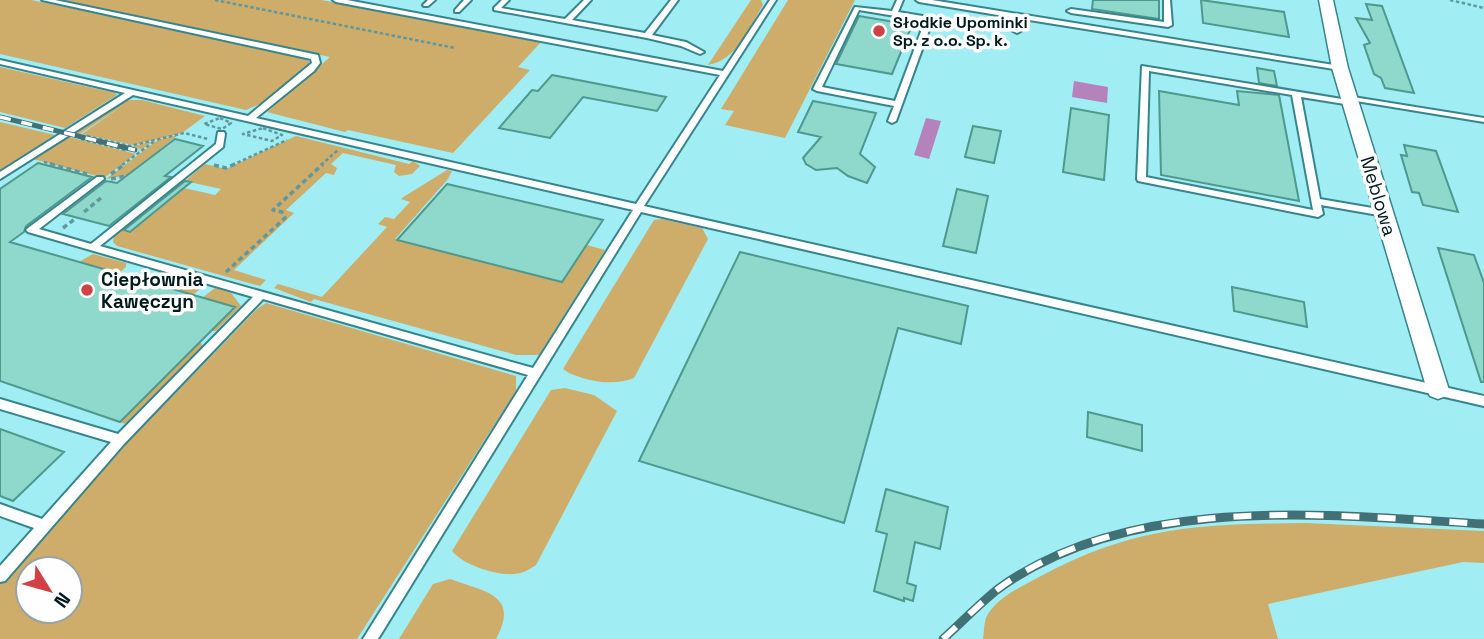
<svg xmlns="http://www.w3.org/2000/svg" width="1484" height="639" font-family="'Space Grotesk',sans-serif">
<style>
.green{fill:#ceac6a;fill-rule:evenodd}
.water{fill:#b682bc}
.building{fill:#8ed8cc;stroke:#4e988d;stroke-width:2}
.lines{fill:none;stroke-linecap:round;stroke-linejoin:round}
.service-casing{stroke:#37858c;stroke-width:4}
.minor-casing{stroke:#37858c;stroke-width:3}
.path-far1{stroke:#5f989d;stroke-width:2.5;stroke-dasharray:3.5 2.5;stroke-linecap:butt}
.path{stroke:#5f989d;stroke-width:3.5;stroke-dasharray:5 3.5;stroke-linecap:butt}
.service{fill:#fff;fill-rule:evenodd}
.minor{fill:#fff;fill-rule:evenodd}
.rail-far1-casing{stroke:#417176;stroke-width:5}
.rail-casing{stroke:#417176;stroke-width:9}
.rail-far1{stroke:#fefefe;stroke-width:3.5;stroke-dasharray:11;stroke-linecap:butt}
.rail{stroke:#fefefe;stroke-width:6;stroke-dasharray:18;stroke-linecap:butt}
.poi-dot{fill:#d04044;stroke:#fefefe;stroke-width:2.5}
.labels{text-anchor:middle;stroke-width:7;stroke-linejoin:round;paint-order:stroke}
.far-poi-label{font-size:16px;font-weight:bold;fill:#001b1e;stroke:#fefefe;text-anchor:start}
.street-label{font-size:19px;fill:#001b1e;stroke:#fefefe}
.poi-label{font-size:19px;font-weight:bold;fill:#001b1e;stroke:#fefefe;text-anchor:start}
</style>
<rect width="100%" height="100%" fill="#a0edf4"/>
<path class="green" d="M0,0H31L271,49L304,56L311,64L307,69L265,102L246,110L0,54Z
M56,0H321L542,41L518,67L530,70L453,153L348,130L345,132L267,112L330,57Z
M751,0H761L763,5C749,28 737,60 708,65Z
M788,0H855L785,138L725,125L734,111L721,109Z
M0,67L115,93L117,95L65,128L0,112Z
M131,100H142L205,116L182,133L133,145L82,134L129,101L80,134L71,132L123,101Z
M0,122L55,135L0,171Z
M178,135L128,175L106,179L158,140Z
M65,136L136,154L141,149L131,147L153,141L104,178L33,159Z
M296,136L409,164L413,161L420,166L412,174L399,176L394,172L396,165L343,153L331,164L337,168L334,175L326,173L286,210L294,213L234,270L266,280L260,286L117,246L113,242L114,236L121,229L130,231L184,188L215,195L221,189L185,181L205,164L226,169Z
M447,170L452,171L448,179L395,239L562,282L587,245L605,250L539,355H516L314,299L311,302L274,288L278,284L322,297L387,227L378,224L385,217L394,219L410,202L401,199L405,196Z
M662,219L702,228L708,239L634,378C613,386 590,382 569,373L563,369L654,220Z
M93,254L126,263V267L119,273L79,262Z
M170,275L201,285V288L193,295L156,284Z
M215,288L231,293L241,306L216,331H211L235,307L202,298Z
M266,303L516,376V391L357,639H0V584L131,439L257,309ZM28,569H70V611H28Z
M200,342L203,346L125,424L120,422Z
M565,388L594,395L617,411L536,565C531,568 526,572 520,573C502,578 464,566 452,551L551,390Z
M1306,523L1484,531V563L1463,562L1268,604L1278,639H983C984,633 984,624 986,618C994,599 1024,585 1041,576C1135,525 1202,524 1306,523Z
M450,579C485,592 520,594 496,639H399L433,584Z"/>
<path class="water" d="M1074,81L1108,87L1107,103L1072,97Z
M926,118L941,121L929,159L914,155Z"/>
<path class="building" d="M1093,0H1159V19L1092,9Z
M1201,0L1284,12L1289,37L1203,23Z
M1366,4L1382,6L1414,93L1385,88L1381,78L1374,74L1364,45L1370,43L1356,18L1372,20Z
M859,16L912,25L892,74L836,64Z
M1257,68L1274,71L1277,86L1259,83Z
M552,75L666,97L657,111L583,97L550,138L499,128L532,90L538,91Z
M1159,91L1239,105L1237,91L1279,95L1299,201L1161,175Z
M813,101L876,113L860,154L875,167L867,183L848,176L837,168L816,170L806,164L803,158L821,137L798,132Z
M1071,108L1109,115L1104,180L1063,172Z
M973,126L1001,131L994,163L965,157Z
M175,139L203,146L165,176L171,177L109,226L63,214L106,181L117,183Z
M1404,145L1436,151L1458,212L1423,205L1419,193L1412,192L1401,155L1407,156Z
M38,163L92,177L26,226L24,232L10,242L235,307L120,422L0,381V189Z
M185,181L191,182L130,232L124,230Z
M447,184L603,220L562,282L397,240Z
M957,189L988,196L976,253L943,246Z
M1438,248L1474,255L1484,283V382H1481Z
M740,252L968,306L961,344L898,328L844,523L639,461Z
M1232,287L1304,302L1307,327L1234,311Z
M1088,412L1142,425V451L1087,437Z
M0,429L64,452L13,501L0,496Z
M886,489L948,507L940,549L915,542L907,583L916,586L913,601L904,598V601L874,591L887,534L876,531Z"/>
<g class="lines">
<defs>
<path id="service" d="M42,0H55L318,55L320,63L314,71L256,118L636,204L720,75L336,2L333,0H347L723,71L770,0H776L644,206L1484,396V406L641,212L378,639H363L528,375L263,299L124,444L5,581L0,582V566L34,528L0,516V504L42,519L111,442L0,409V399L118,434L253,297L28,232L26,230L28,228L97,177H103L104,179L39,229L91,244L216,144L218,132H224L225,134L223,147L100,246L533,368L633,210L133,95L0,179V172L125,93L0,64V60L248,116L312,63L311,59Z
M428,0H435L428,6H424L423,5Z
M464,0H471L459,12H455V10Z
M502,0H509L501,8L565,19L584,0H591L572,20L645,33L671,0H678L652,35L686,42L704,52L700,54L681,46L647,38L494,10V8Z
M897,0H903L898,12L929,17L933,19L896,121L892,123L888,121L894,106L817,91L813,89L855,7L892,11ZM859,10L925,21L895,101L822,87Z
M916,0H932L1340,66L1344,68L1340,70L1023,19L1021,31L1017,33L1013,31L1016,18L919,2Z
M1164,0H1170L1172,25L1168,27L1071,13L1067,11L1071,9L1164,22Z
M1142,66L1354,101L1355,103L1351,105L1301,97L1320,199L1384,210L1389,213L1384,216L1321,205L1323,214L1318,217L1138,181L1137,179ZM1149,71L1292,95L1313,210L1146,177Z
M1347,96L1484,118V122L1350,100L1346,98Z"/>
<path id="minor" d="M1319,0H1333L1348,68L1449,390L1446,396L1438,399L1430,396L1427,390L1332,68Z"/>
</defs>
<use href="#service" class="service-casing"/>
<use href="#minor" class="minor-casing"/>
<path class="path-far1" d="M215,0L455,48
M1450,0L1484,8
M220,118L231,123L222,129L204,124Z
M263,128L282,135L272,141L243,134Z
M87,136L130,146L184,133L208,139
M81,139L125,150L130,146
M44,162L56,165
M122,165L155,141
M232,165L287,140
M321,165L338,150"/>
<path class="path" d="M50,164L87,174
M214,165L226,168L235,164
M111,174L125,164
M111,179L126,176
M84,212L101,198
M63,228L76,218
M226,272L285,218L282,212L273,210L323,164"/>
<use href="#service" class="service"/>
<use href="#minor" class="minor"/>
<defs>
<path id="rail-far1" d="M0,117L135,150"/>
<path id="rail" d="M943,639C961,623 979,604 998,589C1131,492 1329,515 1484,524"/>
</defs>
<use href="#rail-far1" class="rail-far1-casing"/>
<use href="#rail" class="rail-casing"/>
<use href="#rail-far1" class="rail-far1"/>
<use href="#rail" class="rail"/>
</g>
<g class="poi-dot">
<circle cx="879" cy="31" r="7"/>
<circle cx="87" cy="290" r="7"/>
</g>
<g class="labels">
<g class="far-poi-label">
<text x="893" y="28">Słodkie Upominki<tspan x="893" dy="18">Sp. z o.o. Sp. k.</tspan></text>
</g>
<g class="street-label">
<text transform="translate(1379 196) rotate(73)" y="7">Meblowa</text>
</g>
<g class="poi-label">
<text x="101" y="286">Ciepłownia<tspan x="101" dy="22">Kawęczyn</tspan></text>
</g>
</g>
<g transform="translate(49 590) rotate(127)"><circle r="33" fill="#fefefe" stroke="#98a3a4" stroke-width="2"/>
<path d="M0-5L12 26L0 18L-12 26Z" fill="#d04044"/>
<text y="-10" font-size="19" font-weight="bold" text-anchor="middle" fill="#001b1e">N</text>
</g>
</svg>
